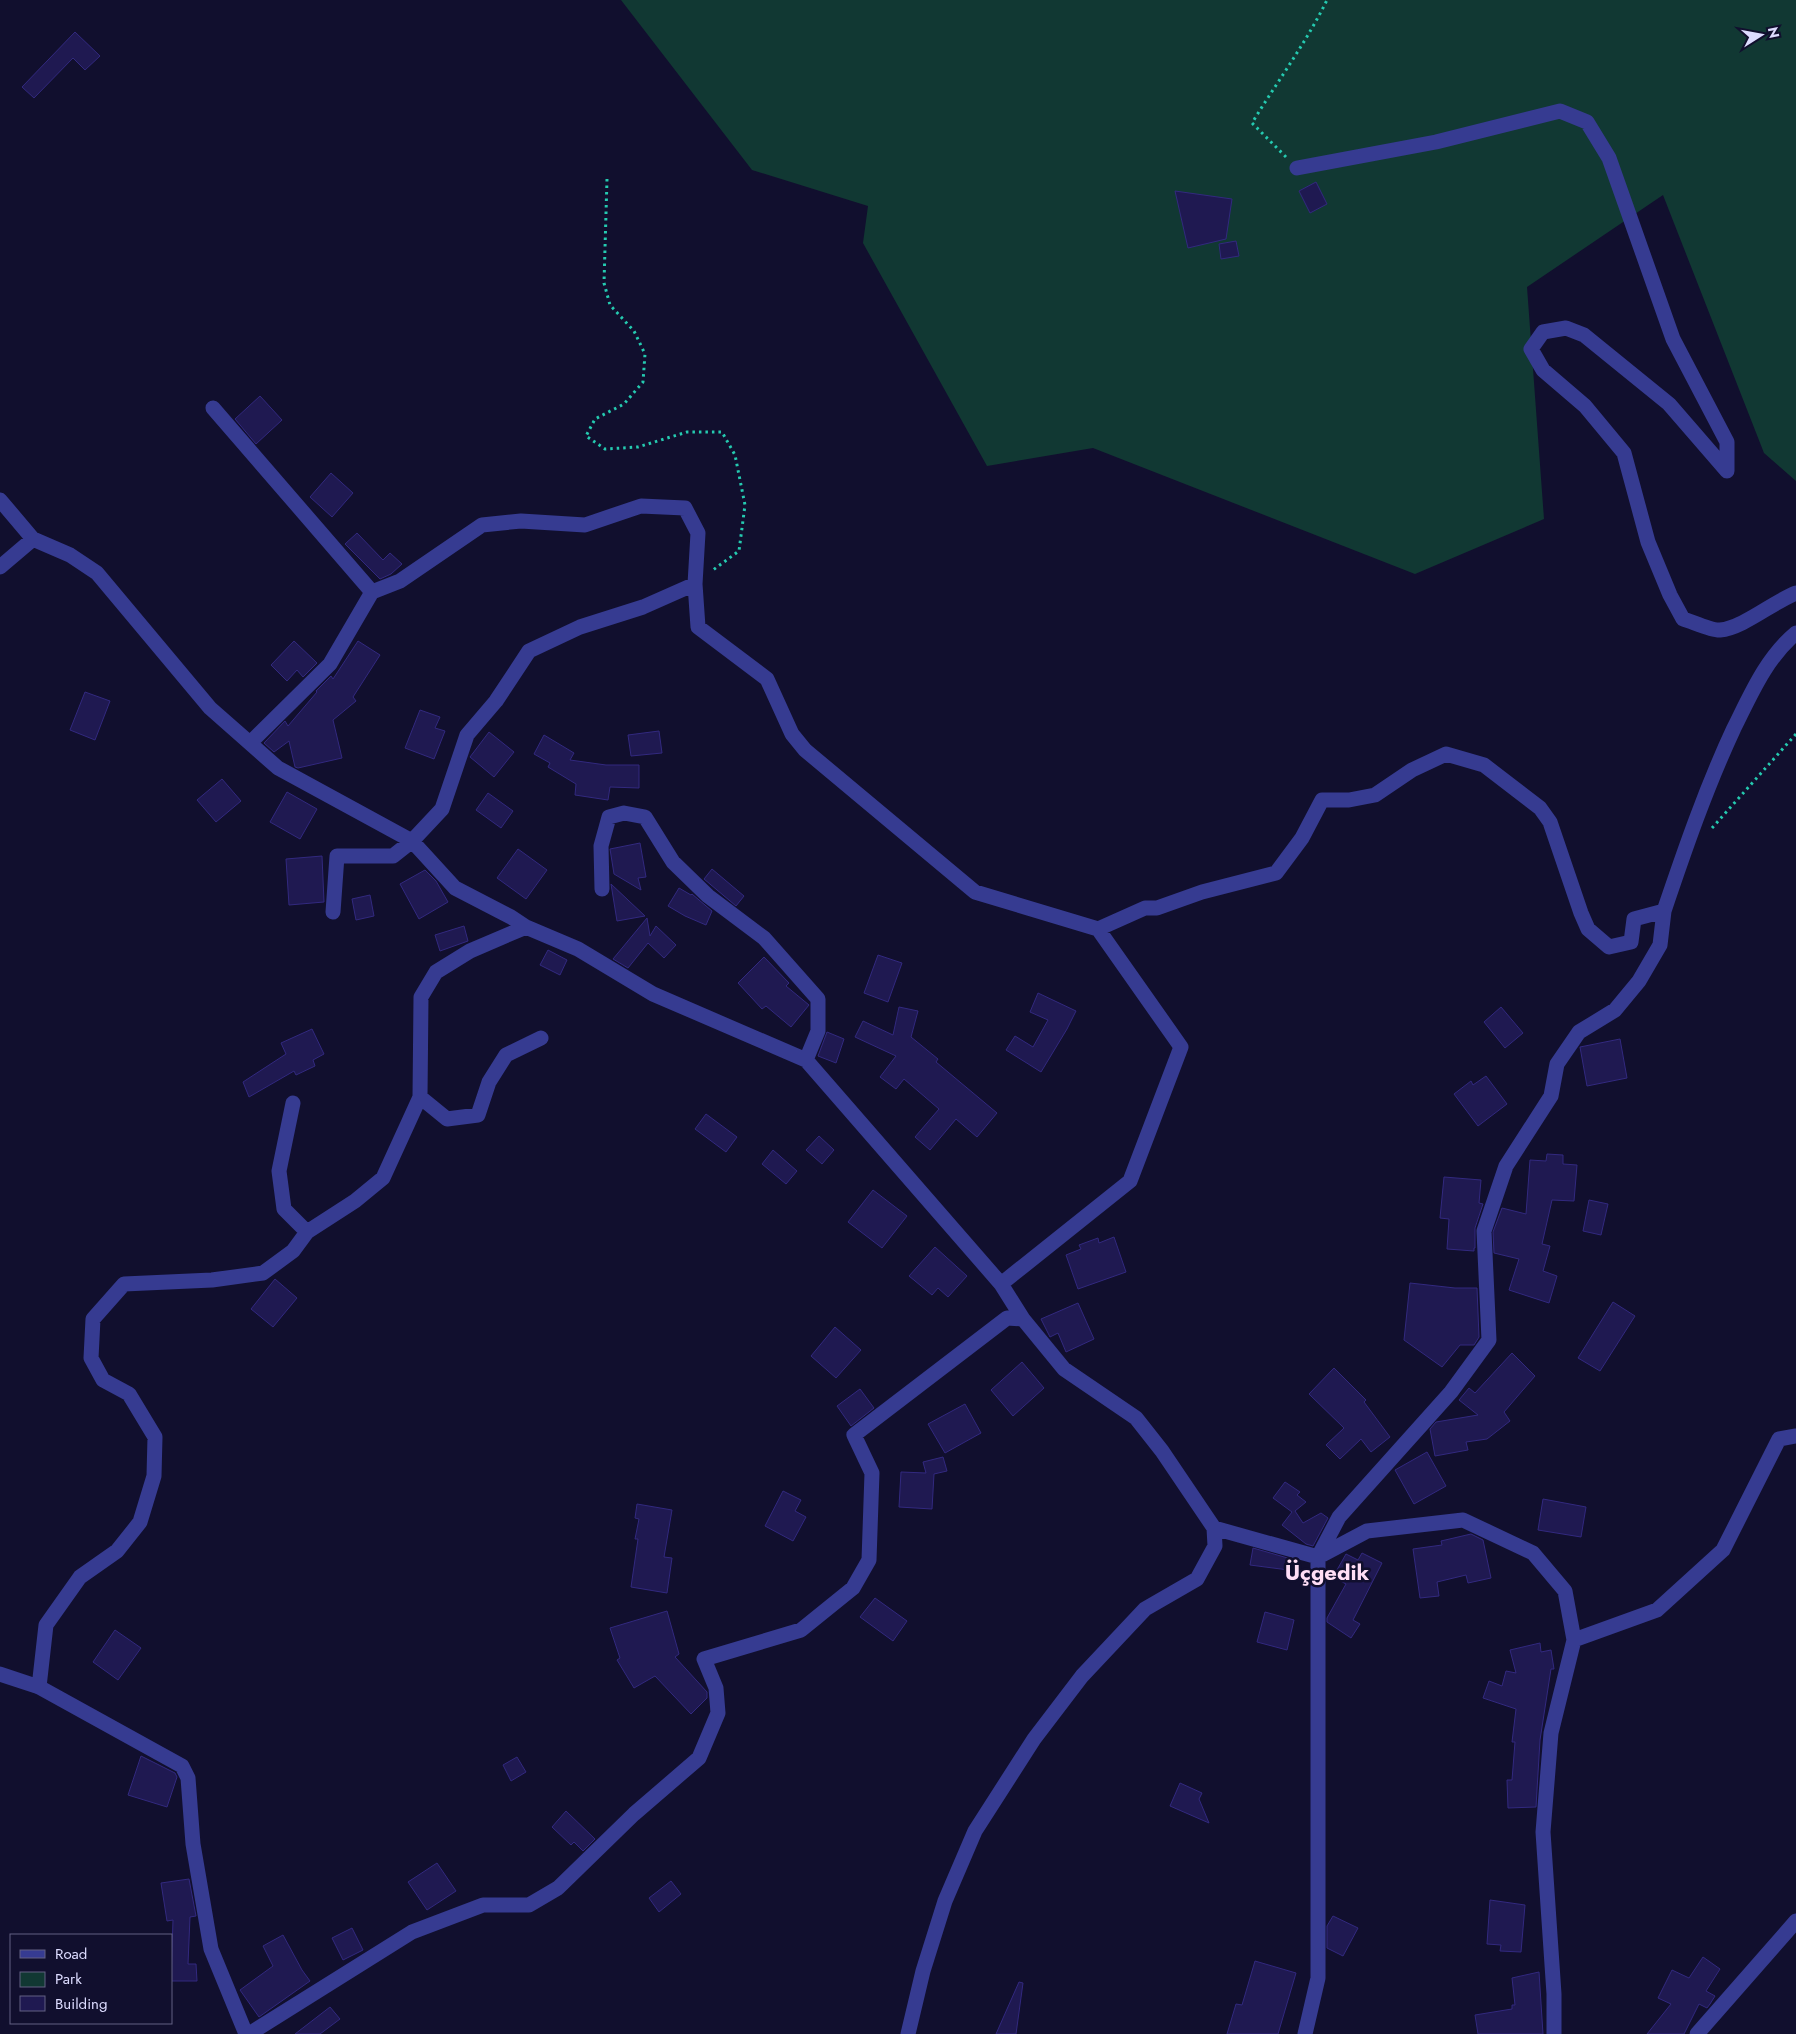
<svg xmlns="http://www.w3.org/2000/svg" width="1796" height="2034" font-family="Jost,sans-serif">
<style>
.green{fill:#113833}
.building{fill:#1f1951;stroke:#32297f}
.lines{fill:none;stroke-linecap:round;stroke-linejoin:round}
.path{stroke:#25cab0;stroke-width:3;stroke-dasharray:2.5 4;stroke-linecap:butt}
.minor{stroke:#363b91;stroke-width:15}
.labels{text-anchor:middle;stroke-width:5;stroke-linejoin:round;paint-order:stroke}
.quarter-label{font-size:22px;font-weight:bold;fill:#ffdef6;stroke:#110f2e}
</style>
<rect width="100%" height="100%" fill="#110f2e"/>
<path class="green" d="M621,0H1796V481L1764,453L1663,195L1527,287L1544,519L1415,574L1093,448L987,466L863,243L868,206L752,170Z"/>
<path class="building" d="M75,32L100,56L85,70L73,58L34,98L22,87Z
M1316,182L1327,204L1310,213L1299,191Z
M1175,191L1232,199L1226,239L1188,248Z
M1236,241L1239,256L1221,259L1219,244Z
M260,396L282,420L256,444L235,419Z
M331,473L353,493L332,517L310,497Z
M357,533L383,560L390,553L402,564L391,574L380,579L345,544Z
M294,641L317,663L303,677L297,670L287,681L271,665Z
M358,641L380,655L353,697L356,701L333,720L342,758L298,768L295,767L289,741L274,752L264,743L285,721L288,726L317,692L316,691L331,676L333,679Z
M85,692L110,701L95,740L70,730Z
M420,710L440,717L435,728L445,731L434,759L405,748Z
M659,731L662,753L631,756L628,735Z
M489,732L514,752L494,777L470,757Z
M544,735L574,753L570,760L606,765H639V788L610,787L608,800L575,795L576,784L548,767L550,763L534,754Z
M222,779L241,801L216,822L197,800Z
M287,792L317,809L300,839L270,822Z
M488,793L513,811L501,828L476,810Z
M640,843L646,877L638,878L641,890L614,874L610,849Z
M518,849L547,870L526,899L497,878Z
M322,856L324,902L289,905L286,859Z
M712,869L744,896L736,906L704,879Z
M425,870L436,881L448,902L419,919L400,884Z
M611,884L645,916L617,921Z
M679,888L691,895L692,894L712,911L706,925L685,916L668,906Z
M370,895L374,916L356,920L352,899Z
M647,918L650,936L656,926L676,945L664,958L648,943L628,968L613,959Z
M464,926L468,941L440,951L435,935Z
M548,950L567,960L560,975L540,965Z
M878,955L902,963L888,1002L864,993Z
M764,957L789,983L786,986L809,1005L791,1027L766,1006L762,1009L738,983Z
M1038,993L1076,1011L1067,1029L1041,1072L1006,1050L1015,1036L1033,1047L1048,1020L1030,1012Z
M899,1007L918,1011L911,1037L938,1059L936,1062L997,1113L977,1137L956,1119L930,1150L915,1137L939,1109L904,1079L896,1089L880,1077L896,1056L855,1037L863,1021L893,1035Z
M1501,1007L1523,1033L1505,1048L1484,1022Z
M312,1029L324,1054L313,1060L315,1066L296,1075L294,1071L249,1097L243,1082L286,1054L281,1043Z
M827,1032L844,1039L836,1063L818,1056Z
M1620,1039L1627,1078L1587,1086L1580,1047Z
M1486,1076L1507,1104L1478,1126L1454,1094L1471,1081L1473,1085Z
M706,1114L737,1137L726,1152L695,1129Z
M819,1136L834,1150L822,1164L806,1150Z
M773,1150L797,1171L786,1184L762,1164Z
M1547,1154L1563,1155V1164L1577,1165L1574,1201L1552,1200L1542,1244L1550,1246L1543,1271L1557,1276L1549,1303L1509,1290L1519,1259L1494,1253L1493,1232L1502,1208L1526,1214L1530,1160L1546,1161Z
M1444,1177L1481,1180L1479,1203L1483,1204L1475,1228V1248H1474V1251L1447,1249L1449,1219L1440,1218Z
M873,1190L907,1216L882,1248L848,1222Z
M1589,1200L1608,1204L1601,1235L1583,1231Z
M1114,1237L1126,1272L1078,1289L1066,1255L1081,1249L1079,1245L1098,1238L1099,1243Z
M935,1247L967,1276L948,1297L938,1288L932,1295L909,1276Z
M275,1279L297,1298L273,1327L251,1309Z
M1410,1283L1455,1288H1477L1479,1337L1474,1345H1460L1442,1367L1404,1340Z
M1613,1302L1635,1316L1600,1371L1578,1358Z
M1078,1303L1094,1339L1066,1352L1058,1333L1050,1337L1041,1319Z
M835,1327L861,1350L836,1378L811,1356Z
M1512,1353L1535,1376L1504,1412L1510,1421L1487,1439L1466,1442L1468,1450L1435,1456L1430,1429L1436,1422L1478,1415L1459,1400L1469,1388L1475,1393Z
M1022,1362L1044,1388L1013,1416L991,1390Z
M1334,1368L1366,1400L1364,1402L1390,1437L1371,1452L1361,1439L1340,1459L1326,1445L1344,1428L1309,1394Z
M860,1389L874,1408L851,1426L837,1406Z
M965,1404L981,1433L945,1453L928,1424Z
M1427,1452L1446,1486L1414,1504L1395,1470Z
M943,1457L947,1471L934,1474L932,1509L899,1507L901,1472L926,1473L923,1462Z
M1285,1482L1300,1492L1297,1495L1306,1502L1295,1511L1303,1523L1321,1513L1328,1518L1313,1546L1306,1544L1282,1525L1292,1512L1273,1498Z
M783,1491L801,1500L795,1511L806,1517L793,1541L765,1526Z
M1543,1499L1586,1507L1581,1537L1538,1530Z
M637,1504L672,1510L664,1557L672,1558L667,1593L631,1587L638,1539H635L639,1519L635,1518Z
M1471,1534L1483,1540L1491,1578L1468,1583L1466,1575L1437,1582L1439,1596L1420,1598L1413,1549L1442,1545L1441,1541Z
M1253,1548L1298,1561L1296,1571L1250,1565Z
M1362,1553L1382,1563L1353,1620L1360,1624L1351,1638L1327,1622V1618L1346,1584L1333,1577L1346,1554L1358,1560Z
M875,1598L907,1621L893,1641L860,1617Z
M667,1611L679,1654L675,1657L707,1692V1698L691,1714L655,1676L634,1688L617,1660L620,1658L610,1628Z
M1265,1612L1294,1620L1287,1650L1257,1642Z
M115,1630L141,1648L118,1680L93,1662Z
M1540,1643L1541,1652L1551,1650L1554,1669H1551L1540,1740L1536,1807L1508,1808L1507,1780H1512L1515,1742H1512L1516,1709L1483,1698L1489,1681L1502,1686L1506,1671L1516,1673L1510,1650Z
M141,1756L175,1773L177,1777L167,1807L128,1795Z
M517,1757L526,1772L511,1781L503,1765Z
M1180,1783L1202,1793L1199,1799L1209,1823L1170,1806Z
M566,1811L595,1839L583,1851L574,1842L571,1845L552,1827Z
M437,1863L456,1891L427,1910L408,1882Z
M189,1879L196,1916L190,1917L188,1964H196L197,1981H171L173,1920L167,1921L161,1883Z
M671,1881L681,1894L659,1912L649,1898Z
M1490,1900L1525,1905L1521,1952L1500,1951L1501,1945L1487,1944Z
M1333,1916L1358,1928L1343,1956L1327,1948V1926Z
M352,1928L363,1950L343,1960L332,1938Z
M283,1935L302,1970L310,1981L259,2017L240,1990L273,1966L263,1946Z
M1703,1957L1720,1969L1706,1991L1715,1996L1710,2004L1707,2008L1699,2004L1684,2034H1647L1671,2004L1658,1998L1672,1970L1689,1978Z
M1255,1961L1296,1973L1278,2034H1227L1236,2004L1242,2005Z
M1539,1972L1543,2034H1478L1475,2015L1512,2009V2005H1515L1512,1978Z
M1019,1982L1023,1983L1016,2034H996Z
M330,2007L340,2019L320,2034H295Z"/>
<g class="lines">
<path class="path" d="M1286,157L1252,123C1277,82 1306,43 1327,0
M607,179L604,283L610,305L634,331L645,354L643,382L624,404L595,419L586,436L605,449L638,447L687,432H722L735,455L745,505L739,551L713,570
M1712,828L1796,734"/>
<path class="minor" d="M1297,168L1436,142L1560,111L1587,122L1609,158L1673,339L1727,442V471L1669,404L1584,335L1566,328L1543,332L1531,349L1543,370L1585,406L1624,453L1648,542L1670,595L1683,619C1691,621 1712,631 1720,630C1743,628 1773,602 1796,593
M213,408L372,592
M0,500L33,539L70,555L97,573L210,708L278,768L412,841L455,888L511,917L526,927L578,949L653,994L806,1060L1001,1284L1130,1181L1181,1047L1098,929L975,892L805,750L792,734L767,679L698,627L695,584L698,533L685,508L641,506L585,525L521,521L482,525L400,581L372,592L330,664L251,742
M0,567L33,539
M602,889L601,846L609,817L624,813L645,817L673,862L708,896L764,938L818,999V1031L806,1060
M333,912L337,856H393L412,841L442,809L467,735L496,701L529,651L580,627L643,607L695,584
M1098,929L1145,908H1157L1202,892L1276,873L1302,838L1322,800H1349L1375,795L1412,770L1446,754L1484,765L1540,808L1550,822L1581,913L1588,929L1609,947L1631,942L1634,919L1664,911C1685,849 1706,788 1734,728C1751,694 1766,658 1796,633
M420,1097L447,1119L478,1115L489,1082L506,1055L541,1038
M293,1103L279,1171L284,1209L307,1232
M1214,1528L1318,1557L1367,1531L1463,1520L1533,1553L1565,1591L1574,1640L1551,1733L1543,1832L1554,1994V2034
M1574,1640L1657,1610L1723,1550L1779,1439L1796,1436
M0,1674L39,1687L182,1766L188,1778L193,1844L211,1949L246,2034
M39,1687L46,1625L80,1577L117,1551L140,1522L154,1476L155,1437L129,1394L103,1380L91,1358L93,1319L124,1284L212,1280L263,1273L293,1251L307,1232L355,1201L383,1178L420,1097L421,997L436,972L470,951L526,927
M249,2034L412,1932L483,1905H529L558,1888L634,1814L699,1758L718,1713L716,1688L704,1659L801,1630L853,1588L869,1560L872,1473L854,1435L1007,1318L1023,1319
M908,2034L923,1971L945,1901L975,1831L1034,1739L1082,1676L1145,1609L1197,1579L1215,1546L1214,1528L1162,1451L1136,1418L1064,1369L1023,1319L1001,1284
M1305,2034L1318,1978V1557L1339,1517L1451,1392L1489,1340L1484,1231L1506,1166L1551,1096L1557,1064L1579,1032L1615,1010L1639,981L1660,945L1664,911
M1697,2034L1796,1921"/>
</g>
<g class="labels">
<g class="quarter-label">
<text x="1327" y="1580">Üçgedik</text>
</g>
</g>
<rect x="10" y="1934" width="162" height="90" fill="#110f2e" stroke="#636182"/>
<rect x="20" y="1950" width="25" height="8" fill="#363b91" stroke="#636182"/>
<text x="55" y="1959" font-size="15" fill="#dddcff">Road</text>
<rect x="20" y="1972" width="25" height="15" fill="#113833" stroke="#636182"/>
<text x="55" y="1984" font-size="15" fill="#dddcff">Park</text>
<rect x="20" y="1996" width="25" height="15" fill="#1f1951" stroke="#636182"/>
<text x="55" y="2009" font-size="15" fill="#dddcff">Building</text>
<g transform="translate(1761 35) rotate(79)" stroke="#110f2e" stroke-width="4" paint-order="stroke">
<path d="M0-4L9 19L0 12L-9 19Z" fill="#dddcff"/>
<text y="-8" font-size="14" font-weight="bold" text-anchor="middle" fill="#dddcff">N</text>
</g>
</svg>
